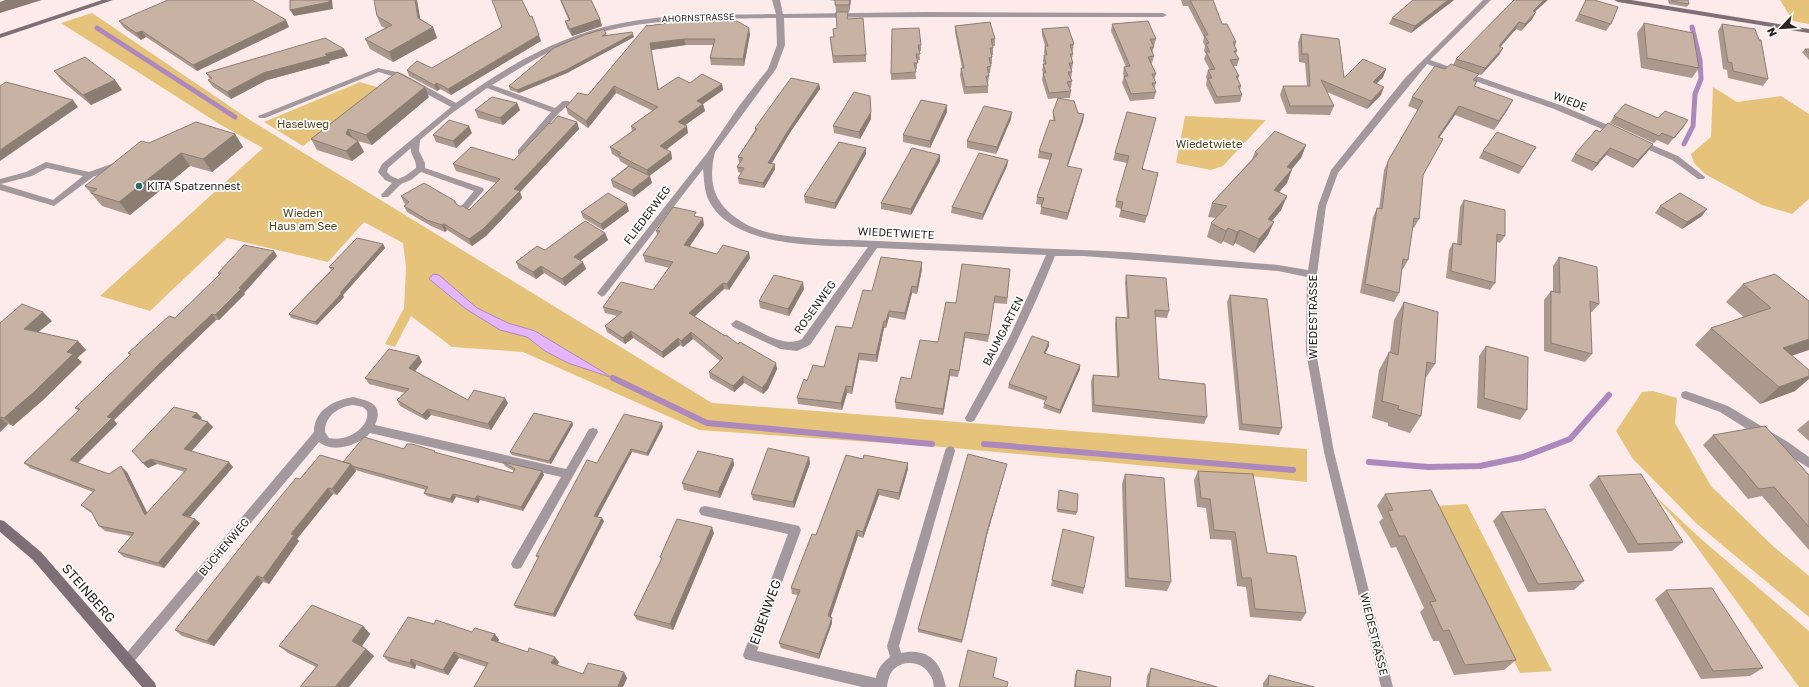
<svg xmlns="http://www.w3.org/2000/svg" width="1809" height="687" font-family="'Golos Text',sans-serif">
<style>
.green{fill:#e5c37b}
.water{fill:#e4b4fd;stroke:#ad88bc}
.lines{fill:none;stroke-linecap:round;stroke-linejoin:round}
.stream-far1{stroke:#ad88bc;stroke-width:5}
.stream{stroke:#ad88bc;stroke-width:6}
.street{fill:#a3989d;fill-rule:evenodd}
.secondary{fill:#7e6f76;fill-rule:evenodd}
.wall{fill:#ac998d}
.shaded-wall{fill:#8c7d73}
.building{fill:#c8b2a4;stroke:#8c7d73}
.poi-dot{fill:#276f66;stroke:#fff;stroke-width:1.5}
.labels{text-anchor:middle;stroke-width:3.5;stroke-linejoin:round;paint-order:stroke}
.far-street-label{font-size:9px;fill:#2e2323;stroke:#fff}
.street-label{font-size:11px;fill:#2e2323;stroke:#fff}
.park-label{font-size:11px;fill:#53431f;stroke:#fff}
.poi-label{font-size:11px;fill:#2e2323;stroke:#fff;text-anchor:start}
.near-street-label{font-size:13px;fill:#2e2323;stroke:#fff}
</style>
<rect width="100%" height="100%" fill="#fdebeb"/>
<path class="green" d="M1780,0H1809V24L1793,21Z
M92,13L250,120L712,403L1307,449V482L1224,473L943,447L699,430L523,352L452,347L411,316L395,347L385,344L404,308L406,267L403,243L364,222L328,262L227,238L150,311L100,296L263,148L221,125L61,23Z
M360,82L380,88L303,146L264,122Z
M1713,87L1737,102L1781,96L1809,114V199L1792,214L1762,205L1705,174L1694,163L1691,154L1711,137Z
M1185,116L1266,120L1223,166L1211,170L1176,163Z
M1653,391L1677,398L1675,423L1711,486L1774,547L1809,576V617L1697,524L1633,459L1616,431L1642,392Z
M1653,494L1701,539L1809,631V687H1799L1688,535Z
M1467,504L1552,671L1520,673L1437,506Z"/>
<path class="water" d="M433,274L439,275L477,308L508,323L535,331L613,378L568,363L545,351L527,337L500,330L466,309L429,279Z"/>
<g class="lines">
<path class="stream-far1" d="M97,28L235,117
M1684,144L1693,126L1695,94L1701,79L1700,60L1692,27"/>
<path class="stream" d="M613,378L707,423L932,444
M984,444L1293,470
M1369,462L1428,467L1480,466L1523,457L1570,439L1609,395"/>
<path class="street" d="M772,0H780L783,14L926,12L1163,13L1167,15L1163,17H926L784,18L785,45L776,69L715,152C707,184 715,206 744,223C772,241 842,239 876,241C944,244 1013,247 1082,250C1147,252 1213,260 1278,265L1308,270L1318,206L1331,170L1405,78L1483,0H1491L1430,60L1560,105L1620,130V134H1614L1554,109L1427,64L1338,173L1326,206L1317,274L1316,352L1334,452L1393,687H1381L1324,452L1306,352L1307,277L1278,271L1083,256H1055C1032,313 1005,368 974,421L970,422L966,421L965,418L1010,336L1046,255L877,248L810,345L797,351L780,349L733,327L731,324L736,320L739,321C756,329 785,349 802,339L868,247C821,245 732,249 708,199C704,189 704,179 703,169L605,295L602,297L597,293L707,153L739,106L768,69L777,45L776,18C717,19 656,17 598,33C562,43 529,62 497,82L492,85L555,108L563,101H569L570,103L559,113L524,154H518V150L551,112L487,88L451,114L420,140L419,151L425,163V168L483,188L484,190L466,211L463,212L459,209L474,191L421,172L411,180L401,184L388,197H382L381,195L392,183L385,180L378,172L382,164L451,107L395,77L379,72L265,118H259L258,116L378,68L401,73L456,103C506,66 560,35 622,23C672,13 724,15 776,14ZM411,148C410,155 417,160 416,168L405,176L398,179L391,176L387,172L388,168Z
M1638,139L1678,156L1705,177L1704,179H1698L1672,160L1635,144L1634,142Z
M46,162L89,172L114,163L118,166L117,168L93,177L54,206L0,190V179L26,172ZM47,168L83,176L53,200L1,184L32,176Z
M1686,391L1728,406L1788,442L1809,457V468L1720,412L1682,398L1681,395L1682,392Z
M353,397C370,401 384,404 375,425L566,469L589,429L593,428L597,429L598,432L521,568L517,569L513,568L511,564L513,560L561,477L370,433C359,445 333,454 319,442L132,664L128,666L124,664L122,660L124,656L314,432C314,410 334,400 353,397ZM353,405L363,407L367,411C370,429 345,442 329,438L325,432C325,416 338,407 353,405Z
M950,446L954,448L955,451L899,646L901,653C929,647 941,662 946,687H934C933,683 933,678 930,675C923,662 905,659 894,669C889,674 888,680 887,687H862L745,659L743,655L788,534L705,516L701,515L699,511L701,507L705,506L795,525L799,526L801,530L757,651L876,678C877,669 883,662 890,657L887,646L945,451L946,448Z"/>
<path class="secondary" d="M102,0H113L0,38V34Z
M1614,0H1631L1809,29V33L1618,2Z
M0,520L4,521L41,552L155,683L156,687H142L33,560L0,532Z"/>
</g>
<path class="wall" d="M560,0H591L600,19L602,26L572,36L567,28L565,21H569Z
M829,0H851L849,12H836L835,1Z
M1181,0H1213L1222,24L1236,42L1235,47L1237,51L1236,54L1239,59L1237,66H1234L1239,76L1238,80L1241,86L1240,91L1242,95L1240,102L1215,104L1206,85L1207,79L1206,77L1208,70H1210L1204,59L1206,54L1204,51L1205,46L1203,42L1204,37L1188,6H1183Z
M1454,0L1411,33L1389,24L1392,18Z
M1586,0L1611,24L1606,31L1575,21Z
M1668,0H1688L1689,4L1687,7L1669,4Z
M1536,12L1532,19L1521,31L1516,29L1500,47L1503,48L1499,55L1481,75L1478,74L1475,80L1477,81L1474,86L1508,109L1494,130L1455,115L1439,138L1423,176L1419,219L1414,228L1412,227L1408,260L1403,269H1402L1399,293L1394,302L1360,293L1373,217L1377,208L1379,209L1384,170L1388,161L1418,110L1408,106L1412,97L1445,69L1453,65L1456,59Z
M377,16L421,19L433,27L437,38L393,62L370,49L365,39L385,28L381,26Z
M848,19L866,55V62L833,63L830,37H834L837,28Z
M119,21L289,27L197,71L146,37L141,40L124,28Z
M1644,23L1699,68L1692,78L1641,68L1637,33Z
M1112,24L1156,39L1154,46H1153L1154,47L1152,53L1154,56L1152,63H1151L1156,74L1154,80L1156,83L1154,89L1156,92L1154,99L1130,101L1122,83L1124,76L1123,74L1124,67H1126L1111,31Z
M1722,24L1768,79L1763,86L1728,78L1727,70L1723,69L1718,31Z
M647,26L750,34L744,66L711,65L710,58L713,45H686L651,50L659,90L690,83L722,84L723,90L703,104L705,111L684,125L688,133L666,149L671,152L672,159L649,176L652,183L634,197L613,187L611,180L628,166L620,161L619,158L612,154L610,147L632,131L631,126L653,111L616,93L588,128L568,114L566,107L588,95Z
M955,26L995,39V46H993V55H992V64H990L991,66L990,73L988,74L989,76L988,83V93L964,94L960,75L961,68H962L955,32Z
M892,29L921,45V51H919L920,60H917V69H915L916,79L891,80Z
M1042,29L1074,44L1073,50L1072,51L1073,54L1072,59L1073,63L1072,69V72L1071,78H1070L1072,81L1071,88H1069L1071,91L1070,98H1058L1078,113L1084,114L1083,121L1068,166L1080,176L1067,220L1040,214L1042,205L1036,204L1037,197L1050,160L1038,158L1039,151L1053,120V112L1058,98L1048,99L1042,80L1043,73L1042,70L1044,64L1043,61L1044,55H1045L1044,52L1045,46L1042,35Z
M1301,34L1344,78L1386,69L1383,77L1377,83L1381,95L1367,109L1327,92L1334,106L1330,115L1287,114L1280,95L1283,86H1307L1305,63L1299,62L1298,42Z
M607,36L634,37L567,73L519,93L510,90L509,86Z
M541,41L451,95L440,89L437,91L409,76L407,70L432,68Z
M344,49L348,56L329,61L330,63L267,80L231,99L213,87L208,80L210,79L206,73Z
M1805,49H1809V60L1802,52Z
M54,71L115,80L122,90L91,105L62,81Z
M819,84L820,89L791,131L771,164L775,169L764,188L739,184L738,178L741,173L738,172L737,167L740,162H739L738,157L755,130V128Z
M429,97L372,145L358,141L364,152L352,161L317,150L311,139Z
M517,103L520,110L503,125L478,118L475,110Z
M947,105V112L930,148L903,142V135Z
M1127,112L1143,169L1158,173L1145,223L1119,217L1121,209L1115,207L1127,163L1113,160L1115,153Z
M1614,116L1658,118L1688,120L1668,145L1657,140L1654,143L1610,123Z
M871,119L860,139L834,133L833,126Z
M1011,119L996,154L967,148V141Z
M577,122L579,129L520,192L522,198L486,236L472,246L447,230L445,232L431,226L407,212L404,206L406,204L404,203L401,196L455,201L457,205L459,206L469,210L496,183L456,171L453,164L514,160L551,124Z
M1600,132L1653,144L1648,151L1633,168L1606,155L1592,171L1571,161L1575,154Z
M472,133L456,148L436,142L433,135Z
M235,134L243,147L212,172L190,166L130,215L102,206L85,186L149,143Z
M1306,145L1301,158L1292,169L1287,183L1278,192L1287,196L1281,210L1272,221L1268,235L1254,253L1235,243L1233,246L1223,241L1221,244L1207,237L1211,223L1216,218L1208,217L1212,203L1252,159L1255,152Z
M1536,147L1519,174L1479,158L1483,151Z
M866,148V154L835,209L805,203L804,196Z
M1008,160L1007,166L982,220L951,213L952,207Z
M940,161L911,215L881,209V203Z
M1464,200L1505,236L1500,243L1497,242L1495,283L1490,290L1446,278L1449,250L1453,243L1457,244L1460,207Z
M1660,206L1702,216L1682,229L1655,213Z
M629,211L603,230L583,218L581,212Z
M697,217L704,225L689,247L717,254L750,258L729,290L724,289L694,316L777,369L768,389L763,394L744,383L734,392L710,378L709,372L720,361L693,339L683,347L680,345L663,358L633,338L625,344L607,332L605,326L617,316L605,313L603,307L653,290L670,268L645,262L643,255L658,235L656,231Z
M605,233L608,240L580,260L586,269L565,286L544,273L536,279L519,269L516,262L545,250Z
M383,244L385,248L343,295L344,297L317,325L291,318L289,314L331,270L329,267Z
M274,251L277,256L244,293L245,294L219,320H216L165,369L114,420L117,424L78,463L109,474L127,472L147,513L185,472L157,464L148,468L143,463L197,413L202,418L200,419L208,422L213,427L191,451L233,467L190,517L200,523L164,568L124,557L118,552L131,536L105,531L99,526L92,513L87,510L81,505L93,492L30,468L24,463L79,411L75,408L130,355L128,353L175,318L219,275L218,273Z
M1559,257L1599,304L1592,312H1590L1592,354L1585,362L1544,351V300L1551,291L1553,292V266Z
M922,269L917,294L912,293L905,320L889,317L886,328H884L877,362L859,360L852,394L847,393L842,410L798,404L797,398L807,381L824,367L852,328L872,291Z
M1010,269L1007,304L994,303L988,342L965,338L958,377L950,376L943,415L896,409L895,402L911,379L938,342L956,303Z
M1126,275L1169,311L1167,318L1155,317L1159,379L1207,417L1204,424L1092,412L1091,382L1093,375L1117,377L1115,324L1116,317L1127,318L1125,282Z
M1743,284L1809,301L1792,356L1795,391L1760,404L1695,345L1711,328L1744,317L1726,302Z
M804,289L789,316L760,308L759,301Z
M1230,295L1282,428L1279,435L1239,430L1227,302Z
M1404,302L1435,364L1425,379L1421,416L1410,433L1388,426V423L1372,418L1379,370L1389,352H1390L1394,320Z
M52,321L38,332L78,341L86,350L77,358L82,362L43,400L13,426L8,424L0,432V323Z
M1049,342V346L1045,353L1080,369L1060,414L1043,408L1046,401L1008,388L1009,384Z
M1486,346L1527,410L1520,420L1477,408L1479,356Z
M419,356L422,362L415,371L468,400L508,403L491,430L431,415L426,420L400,406L397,400L405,393L369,384L365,378Z
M1809,420V441L1797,430Z
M572,422L573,425L551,464L512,455L510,452Z
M663,427L648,456L632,452L597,517L604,521L555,617L516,608L514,605L538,558L536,556L597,463Z
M1713,435L1809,475V550L1762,496L1748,499L1703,445Z
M404,449L436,453L513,473L514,471L505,466L503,462L542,471L544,475L523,511L480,500L478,503L456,497L452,503L427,496L424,493L426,490L355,470L356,471L337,495L333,494L297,539L299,541L269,584L263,582L214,646L182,636L175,630L300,479L343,462Z
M846,455L908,469L899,500L879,495L863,538L858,536L830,617L832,623L819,659L781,648L779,643L798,595L792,594L791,588L816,535Z
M809,457L810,463L794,508L753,500L751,494Z
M733,459L734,465L720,498L684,490L682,483Z
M1007,464L987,535L962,643L918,632V629Z
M1198,471L1267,553L1306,613L1301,621L1250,617L1246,587L1237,586L1231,540L1210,539L1206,508L1197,507L1194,480Z
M1125,474L1171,582L1167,591L1125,587L1122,484Z
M1598,476L1683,542L1672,551L1628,553L1589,485Z
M1059,490L1077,512L1076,515L1057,512Z
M1385,494L1516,660L1504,670L1454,675L1439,641H1433L1420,612L1424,608L1396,547L1391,548L1379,522L1383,518L1377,506Z
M1501,512L1584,581L1574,590L1528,592L1493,521Z
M1063,529L1084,588L1083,594L1051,586Z
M714,533L673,630L637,620L634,615L661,559L660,557Z
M1666,590L1763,668L1750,676L1701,679L1655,599Z
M434,624L472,632L495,634L499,640L498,642L559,662L557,665L583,674L627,678L623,687H474L486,667L459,658L448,675L416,665L415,669L389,662L383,656Z
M363,626L370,634L362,646L366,649L374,656L349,687H300L316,667L288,653L279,646Z
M1151,668L1217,687H1146L1147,676Z
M1077,670L1110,687H1074L1075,675Z
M1269,675L1314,687H1263V683Z"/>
<path class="shaded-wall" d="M5,0H42L0,13V2Z
M329,0H332L333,9L294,16L290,10Z
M415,0H417L422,28L418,18Z
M850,0H851L849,12V5Z
M1448,0H1454L1411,33L1415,26Z
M1544,0H1548L1529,17L1533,11Z
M1536,12L1532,19L1521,31L1525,24Z
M600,19L602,26L572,36L570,29Z
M286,20L289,27L197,71L193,65Z
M1519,22L1516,29L1495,53L1499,46Z
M433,27L437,38L393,62L389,52Z
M749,28L750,34L744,66L743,59Z
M142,31L146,37L141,40L136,33Z
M633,34L634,37L567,73L519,93L517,90Z
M539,35L541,41L451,95L448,89Z
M684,39L686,45L651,50L650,43Z
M1503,48L1499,55L1481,75L1485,68Z
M344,49L348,56L329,61L330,63L267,80L231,99L227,92L263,73Z
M1386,69L1383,77L1370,90L1373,82Z
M115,80L122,90L91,105L83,95Z
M437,83L440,89L437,91L434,85Z
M722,84L723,90L703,104L705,111L680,129L678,122L697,101Z
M819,84L820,89L791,131L769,168L768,163L791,126Z
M614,86L616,93L588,128L586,121Z
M425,87L429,97L372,145L366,135Z
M1384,87L1381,95L1367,109L1371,101Z
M73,100L78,107L0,161V150Z
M1513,100L1508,109L1494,130L1499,121Z
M517,103L520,110L503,125L500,118Z
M947,105V112L930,148V141Z
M1459,106L1455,115L1433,146L1438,137Z
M871,112V119L860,139L859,132Z
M1012,112L1011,119L996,154L997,147Z
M1084,114L1083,121L1065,173L1067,166Z
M1688,120L1683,128L1668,145L1674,138Z
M577,122L579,129L520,192L522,198L486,236L472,246L469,239L514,189Z
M469,126L472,133L456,148L453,141Z
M687,126L688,133L662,153L660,146Z
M348,129L353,139L346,134Z
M235,134L243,147L212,172L203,159Z
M358,141L364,152L352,161L346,151Z
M1653,144L1648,151L1633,168L1638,160Z
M1306,145L1301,158L1282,180L1287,167Z
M866,148V154L835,209V203Z
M1610,148L1606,155L1592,171L1597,163Z
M671,152L672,159L648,177L647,170Z
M181,153L190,166L130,215L119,202Z
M940,155V161L911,215V209Z
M1008,160L1007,166L982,220L983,214Z
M775,164V169L764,188L763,183Z
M1082,169L1080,176L1067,220L1068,213Z
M1292,169L1287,183L1269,204L1274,190Z
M650,176L652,183L634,197L632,190Z
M1287,196L1281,210L1263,232L1268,219Z
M627,204L629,211L603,230L601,224Z
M1707,209L1702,216L1682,229L1687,222Z
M703,218L704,225L686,252L684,245Z
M1274,222L1268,235L1254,253L1259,239Z
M444,224L447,230L445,232L442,225Z
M1228,228L1223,241L1221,244L1226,231Z
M1240,230L1235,243L1233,246L1237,232Z
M605,233L608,240L576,264L574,257Z
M383,244L385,248L343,295L344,297L317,325L315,322Z
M274,251L277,256L244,293L245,294L219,320L215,315Z
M749,252L750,258L729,290L727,284Z
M583,262L586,269L565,286L562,279Z
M922,262V269L917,294V287Z
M541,266L544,273L536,279L533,272Z
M803,282L804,289L789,316L788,309Z
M723,283L724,289L691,320L689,313Z
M912,286V293L905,320V313Z
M889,311V317L886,328V321Z
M43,312L52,321L32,337L24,329Z
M212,314L216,320L165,369L114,420L117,424L75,465L70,460L107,417L160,363Z
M884,321V328L877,362L876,355Z
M631,331L633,338L625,344L623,338Z
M691,332L693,339L683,347L681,341Z
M965,332V338L958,377L959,371Z
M678,338L680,345L663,358L662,352Z
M1809,339V350L1765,365L1783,348Z
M78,341L86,350L77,358L82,362L43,400L13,426L4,418L67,352Z
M1049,342V346L1044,356V353Z
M859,353V360L852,394V387Z
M419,356L422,362L413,374L409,368Z
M776,363L777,369L768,389L763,394L762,388Z
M1080,365V369L1060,414V410Z
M950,369V376L943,415V409Z
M743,376L744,383L734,392L733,386Z
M1809,376V379L1795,391L1760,404L1779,387Z
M846,386L847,393L842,410L841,403Z
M505,398L508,403L491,430L488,424Z
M428,409L431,415L426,420L422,415Z
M197,413L202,418L197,422L192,417Z
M0,418L8,424L0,432Z
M208,422L213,427L189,454L184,449Z
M572,422L573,425L551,464L549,461Z
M662,423L663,427L648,456L647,453Z
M631,449L632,452L596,520L594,516Z
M809,457L810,463L794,508L793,502Z
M151,459L157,464L148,468L143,463Z
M733,459L734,465L720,498L718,492Z
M229,462L233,467L187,520L182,515Z
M908,463V469L899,500V493Z
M351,464L356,471L337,495L332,489Z
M1007,464L987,535L962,643L987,532Z
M121,466L127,472L151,520L145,515Z
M542,471L544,475L523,511L521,507Z
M328,488L333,494L297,539L299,541L269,584L263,578L291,534Z
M878,489L879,495L863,538V532Z
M453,494L456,497L452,503L450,499Z
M477,496L480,500L478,503L475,499Z
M602,518L604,521L555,617L553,614Z
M195,519L200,523L164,568L158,563Z
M712,527L714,533L673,630L670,624Z
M857,530L858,536L829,622L828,616Z
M257,576L263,582L214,646L207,641Z
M832,618V623L819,659V654Z
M363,626L370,634L360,649L352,641Z
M495,634L499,640L495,646L491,640Z
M366,649L374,656L349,687H335Z
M454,652L459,658L448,675L443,670Z
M555,657L559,662L555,669L551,663Z
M411,659L416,665L415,669L410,663Z
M624,672L627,678L623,687H618V686Z"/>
<path class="building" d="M168,0H252L286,20L193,65L142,31L136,33L119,21Z
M290,0H329V2L290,10Z
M374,0H415L418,18L433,27L389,52L365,39L392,25L377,16Z
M492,0H522L530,17L532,16L539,35L448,89L437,83L434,85L407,70L417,61L432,68L502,27Z
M561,0H591L600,19L570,29L565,21L570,20Z
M835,0H850L849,5H835Z
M1190,0H1213L1222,24H1227L1236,42H1233L1237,51H1234L1239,59L1230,60L1239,76H1236L1241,86H1238L1242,95L1217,97L1208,78H1212L1208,70L1215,69L1206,52H1210L1206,44L1209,43L1204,35H1208Z
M1413,0H1448L1415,26L1392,18Z
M1514,0H1544L1533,11L1536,12L1525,24L1519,22L1499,46L1503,48L1485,68L1456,59Z
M1586,0H1594L1618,7L1611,24L1579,14Z
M1672,0H1688L1689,4L1672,1Z
M836,12H848L847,19L863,18L866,55L833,56L830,37H834L833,29L837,28Z
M684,21H737L749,28L743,59L710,58L715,39H684L650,43L658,90L678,77L690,83L702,74L722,84L697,101L703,104L678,122L687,126L660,146L671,152L647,170L618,155L621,153L610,147L636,129L631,126L658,107L614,86L586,121L566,107L578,93L588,95L647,25V26Z
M1148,21L1156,39H1150L1154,47H1150L1154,56L1148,57L1156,74H1152L1156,83H1152L1156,92L1131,94L1124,76H1128L1124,67L1130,66L1112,24Z
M990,22L995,39H991L993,48H990L992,57L989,58L991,66L987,67L989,76H986L988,86L965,87L961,68H964L955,26Z
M1644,23L1693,33L1699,68L1647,58Z
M1722,24L1755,29L1759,40H1761L1768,79L1733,71L1732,63L1728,62Z
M1068,27L1074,44L1070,45L1073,54H1070L1073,63H1069L1072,72H1068L1072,81L1067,82L1071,91L1049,93L1043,73H1046L1043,64H1046L1044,55H1047L1045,46H1048L1042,29Z
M919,28L921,45H918L920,54H916L918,63H914L916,72L891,74L892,29Z
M604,29L606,34L602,36L632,32L633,34L566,70L517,90L509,86L554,48L584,35Z
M1301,34L1339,39L1344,78L1363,59L1386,69L1373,82L1384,87L1371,101L1321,80L1334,106H1290L1283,86H1310L1308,54H1302Z
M325,38L344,49L325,54L327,56L263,73L227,92L208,80L212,78L206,73Z
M1805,49H1809V53Z
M85,57L115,80L83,95L54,71Z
M1451,64L1479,74L1473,80L1477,81L1474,86L1513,100L1499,121L1459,106L1438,137L1443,139L1423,175L1419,219L1414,218L1408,260L1403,259L1399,293L1365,284L1377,208L1382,209L1388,161L1423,101L1412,97L1435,66L1445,69Z
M397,72L425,87L366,135L348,129L346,134L358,141L346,151L311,139Z
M791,78L819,84L791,126L768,163L775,164L763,183L738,178L744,168L737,167L743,158L738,157L757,129L755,128Z
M6,82L73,100L0,150V86Z
M854,92L870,96L871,112L859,132L833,126Z
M492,97L517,103L500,118L475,110Z
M1058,98L1074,101L1078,113L1084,114L1067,166L1082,169L1068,213L1041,207L1044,198L1037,197L1052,154L1039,151L1050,120L1055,121L1053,112Z
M921,100L947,105L930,141L903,135Z
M1625,104L1658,118L1665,111L1688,120L1674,138L1662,133L1659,136L1614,116Z
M984,106L1012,112L997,147L967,141Z
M1127,112L1156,118L1142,169L1158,173L1147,216L1121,210L1123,202L1116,201L1129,156L1115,153Z
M558,116L577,122L514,189L520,191L483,229L469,239L444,224L442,225L427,220L404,206L409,202L401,196L424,183L455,201V203L459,206H463L469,210L500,179L453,164L471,147L514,160L549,123L551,124Z
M449,120L469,126L453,141L433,135Z
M196,122L235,134L203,159L181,153L119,202L91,193L97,189L85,186L141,141L149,143Z
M1608,123L1653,144L1638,160L1610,148L1597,163L1575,154L1596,130L1600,132Z
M1275,131L1306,145L1287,167L1292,169L1274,190L1287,196L1268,219L1274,222L1259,239L1240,230L1237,232L1228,228L1226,231L1211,223L1227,206L1212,203L1258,154L1255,152Z
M1497,132L1536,147L1523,167L1483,151Z
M839,142L866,148L835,203L804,196Z
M912,148L940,155L911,209L881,203Z
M979,153L1008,160L983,214L952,207Z
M629,166L650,176L632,190L611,180Z
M608,193L627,204L601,224L581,212Z
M1680,193L1707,209L1687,222L1660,206Z
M1464,200L1505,210V236L1497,234L1495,283L1451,271L1453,243L1461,245Z
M673,207L696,212L694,216L703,218L684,245L717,254L723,245L749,252L727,284L723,283L689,313L725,336L726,335L738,344L740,342L776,363L767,382L762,388L743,376L733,386L709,372L723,358L691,332L681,341L678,338L662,352L631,331L623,338L605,326L622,312L603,307L621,282L653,290L673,262L643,255L660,231H656Z
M585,221L605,233L574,257L583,262L562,279L541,266L533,272L516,262L537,246L545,250Z
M357,238L383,244L340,293H342L315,322L289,314L334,268L329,267Z
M244,245L274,251L239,288L241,289L215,315L212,314L160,363L107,417L112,418L70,460L109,474L121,466L145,515L187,469L151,459L143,463L132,451L174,407L197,413L192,417L208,422L184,449L229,462L182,515L195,519L158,563L118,552L134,533L99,526L91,511L81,505L95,490L24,463L80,409L75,408L131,354L128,353L169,316L175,318L221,273H218Z
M881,257L922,262L917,287L912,286L905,313L889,311L886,321H884L876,355L859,353L852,387L846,386L841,403L797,398L804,379L807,381L813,365L824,367L836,326L852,328L863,290L872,291Z
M1559,257L1597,267L1599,304L1590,301L1592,354L1551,343V291L1560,293Z
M962,264L1010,269L1007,298L995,296L989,335L965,332L959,371L950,369L943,409L895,402L901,377L911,379L920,340L938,342L946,302L956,303Z
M1775,274L1809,301V339L1783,348L1809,370V376L1779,387L1711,328L1771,308L1743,284Z
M774,275L803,282L788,309L759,301Z
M1126,275L1166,278L1169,311L1155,310L1159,379L1205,384L1207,417L1094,405L1093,375L1119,377L1116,317L1129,318Z
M1230,295L1267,299L1282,428L1242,424Z
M1404,302L1438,312L1435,364L1427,362L1421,416L1398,409L1399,406L1382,401L1389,352L1398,355Z
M22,304L43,312L24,329L78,341L67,352L73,354L34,392L4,418L0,417V323Z
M1032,336L1049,342L1044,353L1080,365L1060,410L1044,404L1047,397L1009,384Z
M1486,346L1528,357L1527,410L1484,398Z
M389,349L419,356L409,368L468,400L474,390L505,398L488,424L428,409L422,415L397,400L409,389L365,378Z
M534,413L572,422L549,461L510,452Z
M624,414L662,423L647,453L631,449L594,516L602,518L553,614L514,605L539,556H536L587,460L597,463Z
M1765,426L1809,475V527L1774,487L1759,489L1713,435Z
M364,437L404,449L407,444H412L435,451L434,452L513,473L515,469L503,462L542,471L521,507L477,496L475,499L453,494L450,499L424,493L428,487L352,466L351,464L343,462Z
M768,448L809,457L793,502L751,494Z
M698,451L733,459L718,492L682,483Z
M968,454L1007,464L987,532L962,640L918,629Z
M320,455L351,464L332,489L328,488L291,534L294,535L263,578L257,576L207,641L175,630L277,501L296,478L300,479Z
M846,455L863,459L864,455L908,463L899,493L878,489L863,532L857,530L828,616L832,618L819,654L779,643L800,590L791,588L812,534L816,535Z
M1198,471L1253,474L1267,553L1296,556L1306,613L1255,609L1251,578H1242L1235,532L1214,530L1210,499L1201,498Z
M1125,474L1164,478L1171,582L1128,578Z
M1641,474L1683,542L1638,544L1598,476Z
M1059,490L1078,494L1077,512L1057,509Z
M1431,490L1516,660L1465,665L1449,630L1443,631L1430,602L1436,601L1405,536H1399L1388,511L1393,510L1385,494Z
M1545,509L1584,581L1538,584L1501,512Z
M677,519L712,527L670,624L634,615L662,558L660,557Z
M1063,529L1094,537L1084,588L1052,580Z
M1712,588L1763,668L1713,671L1666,590Z
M312,605L363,626L352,641L366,649L335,687H300L318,665L279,646Z
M408,617L434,624L436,620L472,632L475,628L495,634L491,640L528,652L529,648L555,657L551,663L583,674L588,663L624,672L618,686L620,687H474L488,663L454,652L443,670L411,659L410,663L383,656Z
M968,650L997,658L993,677L1008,682L1007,687H959Z
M1151,668L1217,687H1148Z
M1077,670L1111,677L1110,687H1075Z
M1269,675L1314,687H1268Z"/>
<circle class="poi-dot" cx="139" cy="186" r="4"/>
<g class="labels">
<g class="far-street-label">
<text transform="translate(698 18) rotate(-2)" y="3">AHORNSTRASSE</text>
</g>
<g class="street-label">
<text transform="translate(1570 101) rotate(21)" y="4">WIEDE</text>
<text transform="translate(647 215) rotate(-53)" y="4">FLIEDERWEG</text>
<text transform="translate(896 233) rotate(3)" y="4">WIEDETWIETE</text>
<text transform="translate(815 307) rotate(-54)" y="4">ROSENWEG</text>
<text transform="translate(1313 317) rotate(-90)" y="4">WIEDESTRASSE</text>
<text transform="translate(1003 331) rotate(-63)" y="4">BAUMGARTEN</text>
<text transform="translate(224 547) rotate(-50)" y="4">BUCHENWEG</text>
<text transform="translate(1374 634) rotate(76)" y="4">WIEDESTRASSE</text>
</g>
<g class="park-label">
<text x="303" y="128">Haselweg</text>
<text x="1209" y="148">Wiedetwiete</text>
<text x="303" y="217">Wieden<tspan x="303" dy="13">Haus am See</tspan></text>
</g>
<g class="poi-label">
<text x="147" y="190">KITA Spatzennest</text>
</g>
<g class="near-street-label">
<text transform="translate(89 593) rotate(49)" y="5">STEINBERG</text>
<text transform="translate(765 612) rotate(-70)" y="5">EIBENWEG</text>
</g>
</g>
<g transform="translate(1781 28) rotate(245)" stroke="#ffffff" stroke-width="3" paint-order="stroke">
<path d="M0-3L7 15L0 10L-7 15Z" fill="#2e2323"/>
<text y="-6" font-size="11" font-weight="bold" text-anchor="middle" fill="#2e2323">N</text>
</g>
</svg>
